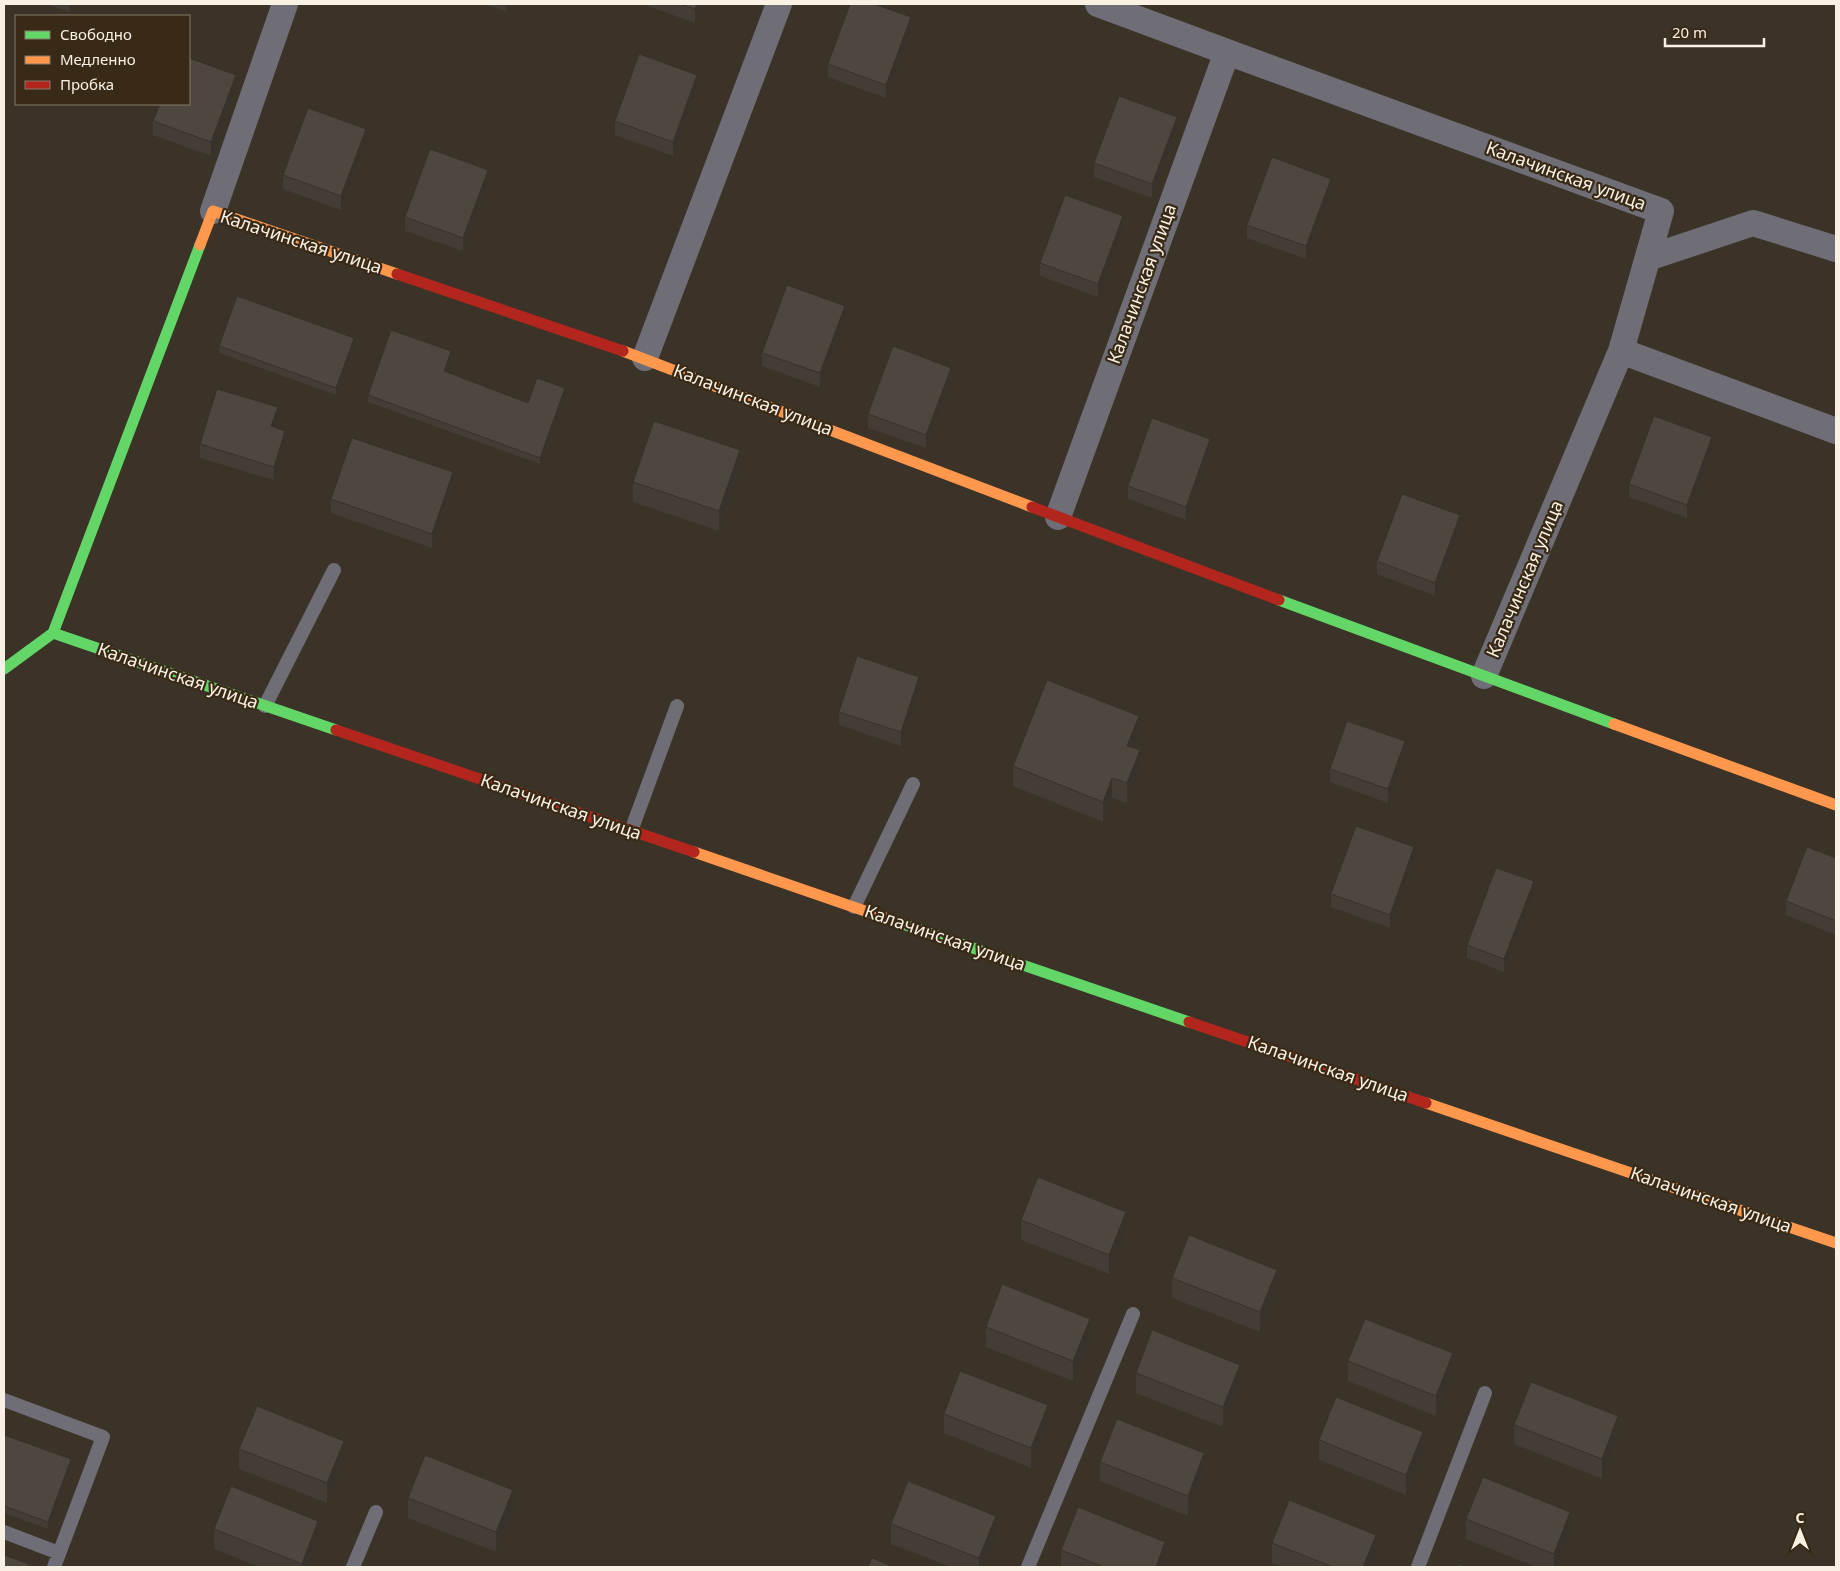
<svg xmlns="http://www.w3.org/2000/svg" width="1840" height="1571" font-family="'Noto Sans',sans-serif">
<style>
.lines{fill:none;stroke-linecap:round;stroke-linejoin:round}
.lane{stroke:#6f6d76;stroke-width:14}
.street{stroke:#6f6d76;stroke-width:26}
.fast{stroke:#63d668;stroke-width:11}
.slow{stroke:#ff974d;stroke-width:11}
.jam{stroke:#b3261e;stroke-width:11}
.wall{fill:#433d35}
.shaded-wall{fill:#37322b}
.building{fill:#4e473e;stroke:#37322b}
.labels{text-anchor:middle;stroke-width:4.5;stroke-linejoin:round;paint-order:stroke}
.street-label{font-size:18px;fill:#faf1e5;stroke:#382a16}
</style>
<rect width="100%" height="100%" fill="#3b3327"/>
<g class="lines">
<path class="lane" d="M265,706L334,570
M631,831L677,706
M854,907L913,784
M4,1400L103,1437L54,1567
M4,1532L59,1553
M353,1567L376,1512
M1028,1567L1133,1314
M1418,1567L1485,1393"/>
<path class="street" d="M1227,52L1661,211L1621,351L1484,676
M213,211L285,4
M1648,258L1753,223L1836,249
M1621,351L1836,431
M645,358L779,4
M1058,517L1227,52L1098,4"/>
<path class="fast" d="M1279,600L1614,724
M53,633L200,245
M4,669L53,633L336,730
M894,921L1189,1022"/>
<path class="slow" d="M200,245L213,211L397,274
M623,351L1032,507
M1614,724L1836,805
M694,852L894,921
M1426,1103L1836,1243"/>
<path class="jam" d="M397,274L623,351
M1032,507L1279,600
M336,730L694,852
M1189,1022L1426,1103"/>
</g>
<path class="wall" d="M46,4H73L70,12Z
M486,4H509L506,12Z
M642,4H702L695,23Z
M911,31L886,98L828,77V64Z
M236,89L211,156L153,135V121Z
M697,89L673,156L615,135V121Z
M1177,130L1152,198L1094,177V163Z
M366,142L341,210L283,189V175Z
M488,184L463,251L405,231V217Z
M1331,192L1306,259L1247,238V225Z
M1123,229L1098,297L1040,276V263Z
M845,319L820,387L762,366V353Z
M354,344L336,395L219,353V346Z
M451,358L446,372L528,403L565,395L540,464L368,402V395Z
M951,381L926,448L868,428V414Z
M278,420L275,428L285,444L274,480L200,458V444Z
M1712,451L1687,518L1629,497V484Z
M1210,453L1186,520L1128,499V486Z
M740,470L719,531L633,502V482Z
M453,486L432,548L331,513V499Z
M1460,528L1435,596L1377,574V561Z
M919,691L901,746L839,725V712Z
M1139,736L1134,748L1140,770L1127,803L1112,798L1103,822L1013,786V766Z
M1405,754L1388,803L1330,782V769Z
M1836,858V935L1786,915V901Z
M1414,861L1390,928L1331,907V894Z
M1534,895L1504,972L1467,958V945Z
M1021,1220L1126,1232L1109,1274L1021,1240Z
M1172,1278L1277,1290L1260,1332L1172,1298Z
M986,1327L1090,1339L1073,1381L986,1347Z
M1348,1361L1453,1373L1436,1416L1348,1381Z
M1136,1373L1240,1384L1223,1427L1136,1393Z
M944,1414L1048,1425L1031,1468L944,1433Z
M1514,1425L1618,1436L1602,1479L1514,1444Z
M4,1435L71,1466L48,1529L4,1513Z
M1319,1440L1423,1452L1406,1495L1319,1460Z
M239,1449L344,1460L327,1503L239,1469Z
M1100,1462L1204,1473L1188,1516L1100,1481Z
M408,1498L513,1509L496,1552L408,1518Z
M1466,1519L1570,1531L1556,1567H1537L1466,1539Z
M891,1524L996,1535L983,1567H951L891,1544Z
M214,1529L318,1541L308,1567H260L214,1549Z
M1272,1543L1376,1555L1371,1567H1283L1272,1563Z
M1061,1550L1165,1562L1163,1567H1061Z"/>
<path class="shaded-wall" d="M71,4H73L70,12V5Z
M506,4H509L506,12Z
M697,4H702L695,23V9Z
M911,17V31L886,98V85Z
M236,75V89L211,156V142Z
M697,75V89L673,156V142Z
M1177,117V130L1152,198V184Z
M366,129V142L341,210V196Z
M488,170V184L463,251V238Z
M1331,179V192L1306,259V246Z
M1123,216V229L1098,297V284Z
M845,306V319L820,387V373Z
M354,338V344L336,395V388Z
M451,351V358L444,378V371Z
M951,368V381L926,448V435Z
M565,388V395L540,464V458Z
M278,407V420L271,440V426Z
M285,431V444L274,480V467Z
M1712,437V451L1687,518V505Z
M1210,439V453L1186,520V507Z
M740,450V470L719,531V511Z
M453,472V486L432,548V534Z
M1460,515V528L1435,596V583Z
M919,677V691L901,746V732Z
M1139,716V736L1127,765V746Z
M1405,741V754L1388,803V789Z
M1140,750V770L1127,803V783Z
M1112,778V798L1103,822V802Z
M1414,847V861L1390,928V915Z
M1534,881V895L1504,972V959Z
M1126,1212V1232L1109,1274V1255Z
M1277,1270V1290L1260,1332V1312Z
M1090,1319V1339L1073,1381V1361Z
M1453,1353V1373L1436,1416V1396Z
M1240,1365V1384L1223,1427V1407Z
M1048,1405V1425L1031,1468V1448Z
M1618,1416V1436L1602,1479V1459Z
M1423,1432V1452L1406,1495V1475Z
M344,1441V1460L327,1503V1483Z
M1204,1453V1473L1188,1516V1496Z
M71,1459V1466L48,1529V1522Z
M513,1490V1509L496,1552V1532Z
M1570,1512V1531L1556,1567H1554V1554Z
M996,1516V1535L983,1567H979V1558Z
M318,1521V1541L308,1567H302V1564Z
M1376,1535V1555L1371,1567H1363Z
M1165,1542V1562L1163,1567H1156Z"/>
<path class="building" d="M680,4H697L695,9Z
M850,4H874L911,17L886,85L828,64Z
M639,54L697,75L673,142L615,121Z
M189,58L236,75L211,142L153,121L160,104H189Z
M1119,96L1177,117L1152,184L1094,163Z
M308,108L366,129L341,196L283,175Z
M430,149L488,170L463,238L405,217Z
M1272,157L1331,179L1306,246L1247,225Z
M1065,195L1123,216L1098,284L1040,263Z
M787,285L845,306L820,373L762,353Z
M237,296L354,338L336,388L219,346Z
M391,330L451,351L444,371L528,403L537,378L565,388L540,458L368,395Z
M893,346L951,368L926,435L868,414Z
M217,389L278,407L271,426L285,431L274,467L200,444Z
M1654,416L1712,437L1687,505L1629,484Z
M1152,418L1210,439L1186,507L1128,486Z
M654,421L740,450L719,511L633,482Z
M352,438L453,472L432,534L331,499Z
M1402,494L1460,515L1435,583L1377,561Z
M857,656L919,677L901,732L839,712Z
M1047,680L1139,716L1127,746L1140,750L1127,783L1112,778L1103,802L1013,766Z
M1347,721L1405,741L1388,789L1330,769Z
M1356,826L1414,847L1390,915L1331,894Z
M1807,847L1836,858V921L1786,901Z
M1496,868L1534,881L1504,959L1467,945Z
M1038,1177L1126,1212L1109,1255L1021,1220Z
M1189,1235L1277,1270L1260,1312L1172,1278Z
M1002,1284L1090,1319L1073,1361L986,1327Z
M1365,1319L1453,1353L1436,1396L1348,1361Z
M1152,1330L1240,1365L1223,1407L1136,1373Z
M960,1371L1048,1405L1031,1448L944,1414Z
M1531,1382L1618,1416L1602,1459L1514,1425Z
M1336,1397L1423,1432L1406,1475L1319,1440Z
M257,1406L344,1441L327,1483L239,1449Z
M1117,1419L1204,1453L1188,1496L1100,1462Z
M4,1435L71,1459L48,1522L4,1506Z
M425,1455L513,1490L496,1532L408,1498Z
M1483,1477L1570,1512L1554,1554L1466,1519Z
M908,1481L996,1516L979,1558L891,1524Z
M231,1486L318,1521L302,1564L214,1529Z
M1289,1500L1376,1535L1363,1567H1333L1272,1543Z
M1078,1507L1165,1542L1156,1567H1104L1061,1550Z
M4,1555L29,1564L28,1567H4Z
M872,1558L894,1567H868Z
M1458,1564L1465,1567H1457Z"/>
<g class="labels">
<g class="street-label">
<text transform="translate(1566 176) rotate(20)" y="6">Калачинская улица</text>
<text transform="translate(301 242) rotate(18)" y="6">Калачинская улица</text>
<text transform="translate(1142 284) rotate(-70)" y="6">Калачинская улица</text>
<text transform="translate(753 400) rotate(21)" y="6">Калачинская улица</text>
<text transform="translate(1525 579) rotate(-67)" y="6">Калачинская улица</text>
<text transform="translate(178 676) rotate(19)" y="6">Калачинская улица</text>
<text transform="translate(561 807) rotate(19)" y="6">Калачинская улица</text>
<text transform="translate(945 938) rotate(19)" y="6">Калачинская улица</text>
<text transform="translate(1328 1069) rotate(19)" y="6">Калачинская улица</text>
<text transform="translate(1711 1200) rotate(19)" y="6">Калачинская улица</text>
</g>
</g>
<rect width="1840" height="1571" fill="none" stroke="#faf1e5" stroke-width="10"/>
<rect x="15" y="15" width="175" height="90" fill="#382a16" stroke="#867a69"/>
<rect x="25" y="31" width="25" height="8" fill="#63d668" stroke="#867a69"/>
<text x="60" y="40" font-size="15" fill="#faf1e5">Свободно</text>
<rect x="25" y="56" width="25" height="8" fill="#ff974d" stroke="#867a69"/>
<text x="60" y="65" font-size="15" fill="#faf1e5">Медленно</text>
<rect x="25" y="81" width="25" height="8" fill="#b3261e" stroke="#867a69"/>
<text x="60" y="90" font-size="15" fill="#faf1e5">Пробка</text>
<g transform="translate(1800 1531)" stroke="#382a16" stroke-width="4" paint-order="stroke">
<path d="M0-4L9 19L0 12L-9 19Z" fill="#faf1e5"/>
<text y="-8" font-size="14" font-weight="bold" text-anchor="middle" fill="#faf1e5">С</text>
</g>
<path d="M1665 38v8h99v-8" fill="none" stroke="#faf1e5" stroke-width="2.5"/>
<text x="1672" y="38" font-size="15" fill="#faf1e5" stroke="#382a16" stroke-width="4" paint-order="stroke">20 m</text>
</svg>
